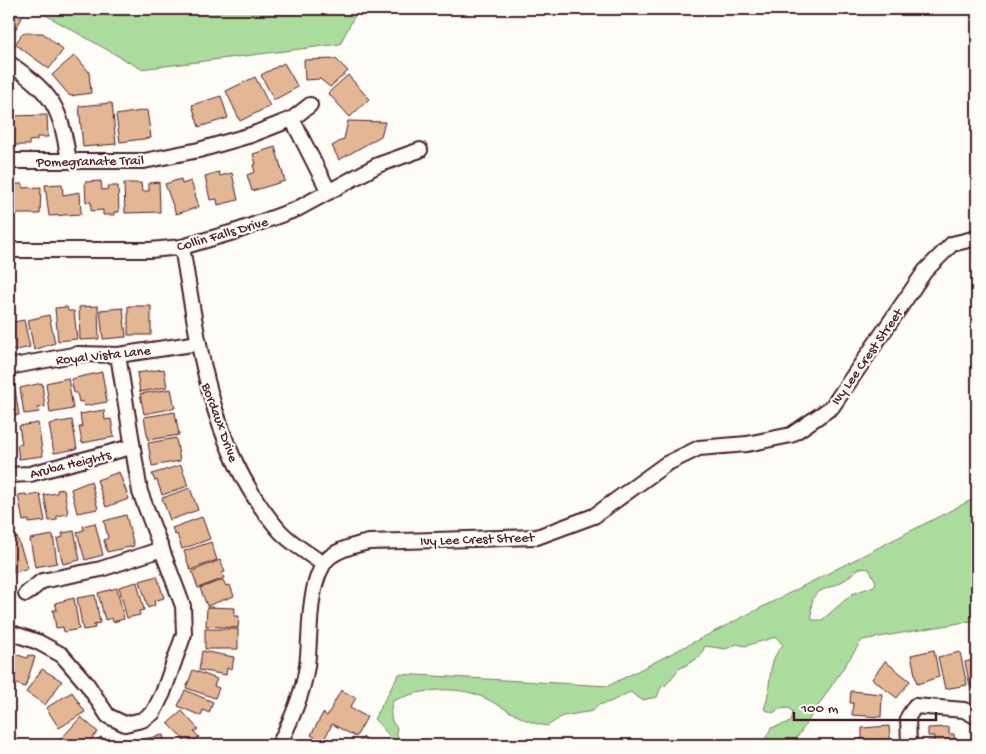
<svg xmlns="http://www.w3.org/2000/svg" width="986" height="754" font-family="'Gochi Hand',sans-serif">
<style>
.green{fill:#aadc9d;stroke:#7a7e64;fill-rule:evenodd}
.building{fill:#e3b694;stroke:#4a1f2b}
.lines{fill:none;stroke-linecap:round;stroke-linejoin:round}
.minor-casing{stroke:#4a1f2b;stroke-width:18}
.minor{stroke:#fdfcf7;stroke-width:14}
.labels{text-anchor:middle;stroke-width:4.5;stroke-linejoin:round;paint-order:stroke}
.street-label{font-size:14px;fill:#4a1f2b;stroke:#fdfcf7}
</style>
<rect width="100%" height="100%" fill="#fdfcf7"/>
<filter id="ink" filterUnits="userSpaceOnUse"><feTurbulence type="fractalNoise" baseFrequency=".02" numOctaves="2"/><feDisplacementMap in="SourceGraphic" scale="10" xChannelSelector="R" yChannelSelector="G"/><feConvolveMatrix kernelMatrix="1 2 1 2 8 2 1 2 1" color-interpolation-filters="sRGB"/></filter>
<g filter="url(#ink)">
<path class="green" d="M35,9H358L340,44L141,69Z
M977,497V620L862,640L792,745H762L771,728L791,722L793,712L789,708L779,709L773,713L764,709C773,687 765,663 783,645L776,637L745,646L737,644L726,649L705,646L700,657L679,669L665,686L661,687L657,697L642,700L630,692L610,702L598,705L593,711L563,716L547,726C523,723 502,705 480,696C454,685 417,690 393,701C390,711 389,720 397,728L396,733L403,745H398L374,719L399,674L608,686ZM860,568L869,569L876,582L874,586L852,594L822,620H812C809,588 818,594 841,582C849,579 853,571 860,568Z"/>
<path class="building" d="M9,10L22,18L9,40Z
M23,33H43L63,50L49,69L15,44Z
M75,55L89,72L91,93L70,96L52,75Z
M336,59L348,71L330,87L320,79L305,80L304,60Z
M284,63L298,87L274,100L261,75Z
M348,75L369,99L350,117L328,93Z
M255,77L270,106L240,121L226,91Z
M221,96L228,118L199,127L192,105Z
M112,103L116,144L83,147L79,106Z
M147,110L151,138L120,142L116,115Z
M47,115L48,137H37V140L29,141V145H13L12,116Z
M348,121L385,122L381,136L339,160L332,146L344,139Z
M275,147L285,181L252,191L247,175L255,172L253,165L256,164L253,154Z
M219,172L220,176L232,173L238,200L218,205L217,199L210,200L205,176Z
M181,179L182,184L191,181L199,207L176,214L165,184Z
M101,181L102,190L108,189V186H118L119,212H114V215H103V210L91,211V202H86L85,182Z
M159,182L160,212L125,213L124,183H141L142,191H149V183Z
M9,184H23V188L41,187L40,214H9Z
M62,184L63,195L80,192L81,214L49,216L45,185Z
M98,306L99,339L80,340L79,307Z
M128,306H151V335H128Z
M67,307L68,311H74L77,339L58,341L55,308Z
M123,308L126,337L103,339L100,310Z
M49,315L55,343L34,350L28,320Z
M24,320L30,347L9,352V323Z
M164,369L167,387L140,392L137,373Z
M102,372L107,402L84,406L83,401L79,402L77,393H74L71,379Z
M68,378L73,409L50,413L46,383Z
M42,383L45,407L38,408L39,412L24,414L20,388Z
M15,389L19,415L9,416V390Z
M171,389L175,408L144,414L140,394Z
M104,410L105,420L111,419L114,437L82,443L79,427H82L80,414Z
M175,412L179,435L148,440L144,417Z
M72,420L77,449L54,453L49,424Z
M38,423L43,456L19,459L17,445L22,444L19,426Z
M176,438L180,461L152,466L148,443Z
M181,465L188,486L162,495L157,480L155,481L152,474Z
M119,472L129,499L106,507L97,480Z
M91,481L98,509L77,513L71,489Z
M190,488L198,510L170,520L162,498Z
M64,489L68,514L57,516V520L49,521L44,495L57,493V490Z
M26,494L27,496L40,494L45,521L29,523V520L23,521L18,495Z
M9,498H12L15,524L9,525Z
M126,515L134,546L107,552L104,540L108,538L104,521Z
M202,517L210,539L182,549L177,534L175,535L172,528Z
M95,523L103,555L85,560L77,532L84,530L83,526Z
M74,531L80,560L63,564L57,539L63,537L62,533Z
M53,535L57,563L35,567L30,539Z
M17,537L28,568L10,574L9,540Z
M211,542L217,560L190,570L184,551Z
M220,560L225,572L222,573L224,578L198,588L192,571Z
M157,576L164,598L154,601L155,605L148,608L140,581Z
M223,580L226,586L230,585L234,596L207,606L200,588Z
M137,582L144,610L139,611L140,615L127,618L119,587Z
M117,588L124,619L113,622L112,618L105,620L98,593Z
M95,595L100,623L94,624L95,628L83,630L77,598Z
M74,598L79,629L64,632L63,627L56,628L53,610H57L55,603Z
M207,607L235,608L234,616H239L238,628L206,626Z
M205,629H238V649H205Z
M934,650L939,677L917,684L911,655Z
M202,651L234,657L232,669L227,668L226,675L199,670Z
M960,652L967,685L945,689L938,657Z
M12,653L27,658L28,655L35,657L25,687L9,681V663Z
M977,659V690L971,691L965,662Z
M885,661L910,681L897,698L872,679Z
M42,669L62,681L45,705L26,692Z
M193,670L217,679L214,686L219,688L215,698L186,688Z
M185,690L213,702L209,713L203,710L201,716L178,706Z
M341,690L356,698L350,708L367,717L356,737L332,724L323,742L311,735L323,713L327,716Z
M851,691L882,694L881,717L852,715L853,703H850Z
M72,692L85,712L59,728L46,708Z
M182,711L198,729L194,732L199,737L189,745L168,723Z
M81,717L98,732L86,745H68L61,739Z
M889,726L891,745H859V739H862V728Z
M949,727V734H954L955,745H928V741H934V736H928V728Z
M163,735L165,745H145L144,739Z
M100,737L118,745H96Z
M364,737L375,745H355Z
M133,740H140V745H122L121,743Z"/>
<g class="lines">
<defs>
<path id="minor" d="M9,63C54,95 60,106 69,161
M292,119L329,192
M9,161H144L199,150L251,135L292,119L310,105
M182,247C199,345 210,450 278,529C290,543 308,553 323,564
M9,250H150L182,247L237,231L297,209L378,165L420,150
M9,367L78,354L118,355L199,343
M9,475L30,474L131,447
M26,594L42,581L101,569L162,549
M9,632L38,642L62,655L87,684L108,716L125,724L142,720L153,713L163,693L184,634L183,606L140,492L118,355
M279,745C291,720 303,694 307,666C311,635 307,593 323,565C330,551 355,545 369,542L537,537L594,516L666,464L699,448L747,444L791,435L832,407L925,271L952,244L977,238
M909,745L908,717L915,706L964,710L977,717"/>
</defs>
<use href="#minor" class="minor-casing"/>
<use href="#minor" class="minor"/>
</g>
</g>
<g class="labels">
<g class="street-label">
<text transform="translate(90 160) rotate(-1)" y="5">Pomegranate Trail</text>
<text transform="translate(222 233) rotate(-16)" y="5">Collin Falls Drive</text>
<text transform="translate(103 354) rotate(-6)" y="5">Royal Vista Lane</text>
<text transform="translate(866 356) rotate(-55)" y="5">Ivy Lee Crest Street</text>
<text transform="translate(221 422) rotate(70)" y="5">Bordaux Drive</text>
<text transform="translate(70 463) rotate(-14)" y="5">Aruba Heights</text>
<text transform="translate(477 538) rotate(-2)" y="5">Ivy Lee Crest Street</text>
</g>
</g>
<rect width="986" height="754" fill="none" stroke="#fdfcf7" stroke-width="30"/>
<rect x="15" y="15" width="956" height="724" fill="none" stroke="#4a1f2b" stroke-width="2" filter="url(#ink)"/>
<path d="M794 712v8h142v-8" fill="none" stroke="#4a1f2b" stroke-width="2.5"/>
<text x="801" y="712" font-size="15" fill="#4a1f2b" stroke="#fdfcf7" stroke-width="4" paint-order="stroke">100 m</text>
</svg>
